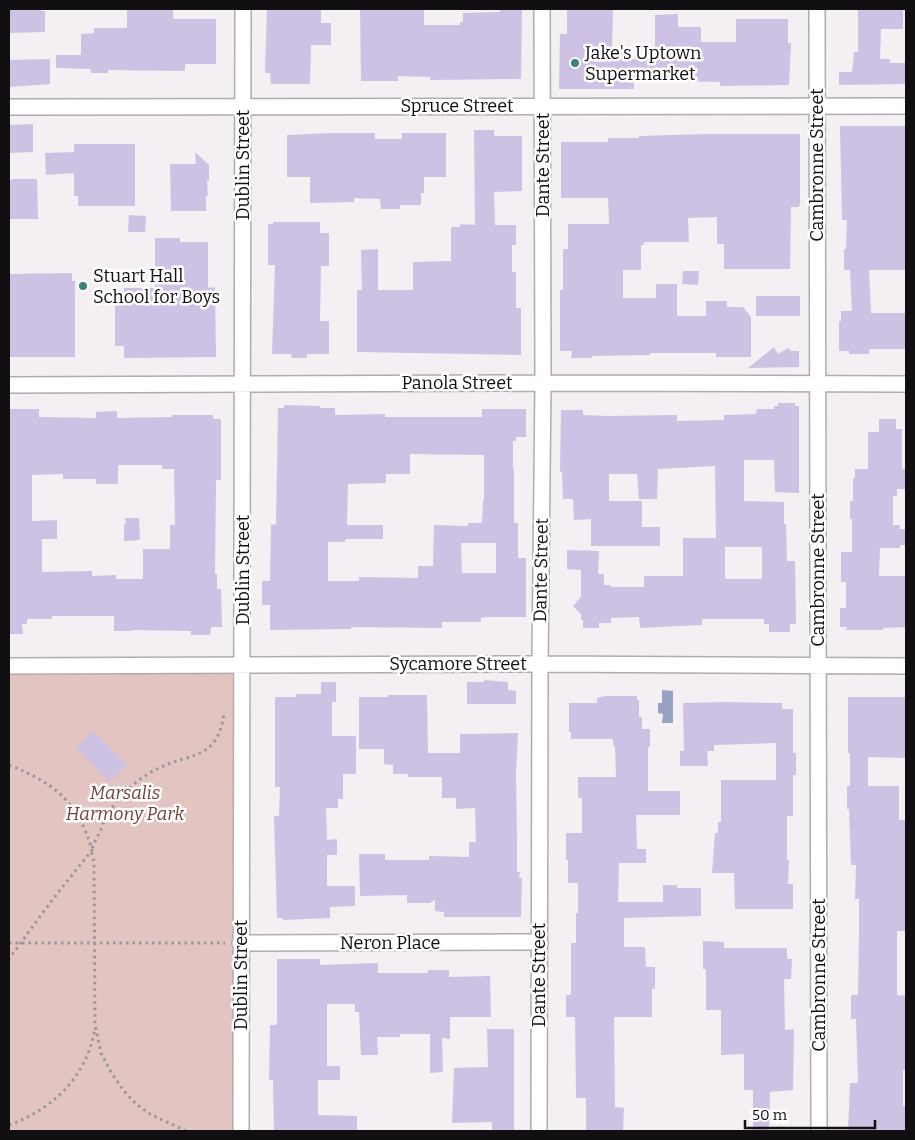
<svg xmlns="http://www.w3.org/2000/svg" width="915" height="1140" font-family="Bitter,serif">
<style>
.green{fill:#e2c5c1}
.water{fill:#99a2c2}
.building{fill:#cdc2e3;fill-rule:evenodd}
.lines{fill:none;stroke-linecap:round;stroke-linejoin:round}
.minor-casing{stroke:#b0abaf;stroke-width:18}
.path{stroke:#9a969a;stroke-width:3;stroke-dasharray:2.5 4;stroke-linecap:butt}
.minor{stroke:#fff;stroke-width:15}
.poi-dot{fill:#3c827b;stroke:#fff;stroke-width:2}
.labels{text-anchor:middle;stroke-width:5;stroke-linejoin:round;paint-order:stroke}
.poi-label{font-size:18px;fill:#110f11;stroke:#fff;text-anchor:start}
.street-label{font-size:18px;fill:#110f11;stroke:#fff}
.park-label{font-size:18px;font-style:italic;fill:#753f38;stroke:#fff}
</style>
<rect width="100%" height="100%" fill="#f4eff3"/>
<path class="green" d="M243,665L241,1131H9V666Z"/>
<path class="water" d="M662,690L673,691V723H662L663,714L658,713V703H662Z"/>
<path class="building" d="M9,9H41V11H45V32L9,33Z
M127,9H173V19H216V64H185V71L108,70V73H91V69L56,68V55H81V34L94,33V28H127Z
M267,9H321V23H331V45H311L310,84H271L270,73H265Z
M360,9H424V25H460V22H463V13L500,12V10H522L521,79L430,80V77L398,76V81H361Z
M567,9H613L612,49H626V59L655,60V15L678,14V27H701V42H736V19H788V43H791L789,85L720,86V82L634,80V89H559L560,34H567Z
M858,9H903V29H881L880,59H890V63H906V84L839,85V72H852L854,52H858Z
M50,59V84L9,87V60Z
M33,124V152L9,153V125Z
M840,126H906V270H869L871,313H906V349H869V354H849V351H839V321H841V311H852L850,270H844V249H846L847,220H842Z
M474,130H494V136H522V191L494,192L495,225H516V245H512V272H516V308H521V355L357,352V290H362L361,250L378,249V290H413V262L451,261V227H460V224L475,225Z
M331,133H375V139H402V133H446V177H424V193H421V205H400V209H381L380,199L354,198V202L310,203V177H287V135Z
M705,134H800V202L799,207H791L790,269H724V244H717V217L688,218L689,242H644V245H641V270H623V298H656V284H677V316H706V301H727V307H743L751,317V357H716V353H650V355L592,356V358H571L572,351H560V290H563V249H568V224H609L608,198H561V142H608V138H639V136Z
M74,144H135V206H78V196H74V173L46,175L45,153L74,152Z
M195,152L209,165V181H207L208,196H206V211H171L170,164H196Z
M12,179H37L38,219H9V180H12Z
M129,215L146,216L145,232H128Z
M273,222H320V233H329V266H321L320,321H329V354H307V358H292L291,354H272L275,265H268V224H273Z
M155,238H180V242H208V288L215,287L216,357L124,358V346H115V301H124V288H155Z
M683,271H699L698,285L682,284Z
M72,273V281H75V357H9V274Z
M756,296H800V316H756Z
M774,347L778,354L788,348L791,351H799V367L748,368Z
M778,403H795V406H799V493L775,492L774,460H744V501L784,502V524H786L787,561H795L796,624H790V632H769V624H764V619H702V625L640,628L639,617L611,618V623H599V628H583V620H581V614L573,606L581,597V570L567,569V550L599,551L598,574H604V585H611V587H644V576H683V538H716L715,466L658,469L657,499H639L637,474H609V501H642V527H660V546H591V519L574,520L573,499H563L562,472H560L561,410H583V415L608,416L677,415V421L724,420V415L756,414L757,409H774V406H778ZM725,547H762V579H725Z
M284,405L320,406V408H335V415L385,414V417H482V409H526V437H516V441H513V469L514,468V523H518V558H526V617H487L481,618V622H442V628L351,627V629L270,630V605H262V581H270L271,525L276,524L278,408H284ZM410,454L484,455V500H483L482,523H468V526L434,525L433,566H418V578L359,577V581H328V542H345V539H383V525H347L348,484L386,483V474H410ZM461,543H496V573H462Z
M9,409H39V417L96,418V412L117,411V418L172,417V415H213V419H221V480H216L215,574H217V589H221L222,627H211L210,635H191V631L132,630V631H114V616H52V619H27V624H22L23,634H9ZM118,465H162V469H174L175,525H170V549H143V579H116V575L92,576V571L42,572V539H57V520L32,521V475L63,474V479H96V484H118Z
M879,419H896V429H902V469H906V489H897V496H893V525H900L899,529H906L905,545H900V548H880L879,576H906V627L883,628V630H846L847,627H840V608H846V582H841V552H852V519H850V501H853V478H855V469H868V432H879Z
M125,518H139L140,540L124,541V524H126Z
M484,680L508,682V690L516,691V704H467V682H484Z
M321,682H336V702H332V736H356V774H343V799H338V808H326L327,840L337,839V855H327V886H355V906L330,907V918L283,920V918H277L274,816H279L280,787H275V697H296V694H321Z
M388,695H427L428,753H460V734L518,733L516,774L517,839V872H520L519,878H522L521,917H444V912L435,911V900L429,903H407V895L360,896L359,854H385V860H429V856L469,857V842H476L475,808L456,809V798H442V777H408V774H393V765L384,764V749H359V697H388Z
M605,696H637V700H639V717H642V729H650V747H648V791H680V815H636L637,849H646V863H619L618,902H663V885H677V888H701V916L624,918V947H645L646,967H655V989H652V1017H614L615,1107L624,1108L623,1131H586V1098H576L575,1017H566V995H571V943H576V913H578V883H568V860H566V833H582V798H578V777H616L615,746H613V739H571V732H569V703H597V698Z
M848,697H906V758L868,757V786H899V820H906V931H897V995L906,996V1070H903V1106H906V1131H848L850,1083H858L856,1019H851V995H858L859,934V899H855L856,865H851L849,809H847V786H850V753H848Z
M725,702L782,703V709H793V753H796V775H793V816H787V860H789L788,884H793V909H735L734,873H712L715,833H718V822H721V780H776V743L714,745V751H707L708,766H680V751H684L683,703Z
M93,731L127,765L109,782L76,748Z
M703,941L724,942V948H787V959H792L791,979H784L785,1030L794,1029L793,1090L770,1092L769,1131H753V1090H744V1054L721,1055V1010H706V969H703Z
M277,959H320V965L378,963V973H428V970H449V977L490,976L491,1017H450V1039L442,1038L443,1072L430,1073V1034H400V1037H377L378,1055H361L359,1012H355V1004H327V1066H340V1080H318V1115L357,1116V1131H274L273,1080H269L270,1025H276L277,1022Z
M487,1029H514V1131H492V1122L452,1123L454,1068L488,1067Z"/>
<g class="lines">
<defs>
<path id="minor" d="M817,9L819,1131
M9,107L906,106
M9,385L543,383L906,384
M9,666L540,664L906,666
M240,943L540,942
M241,1131L243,9
M539,1131L540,664L543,383L542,9"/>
</defs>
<use href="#minor" class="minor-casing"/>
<path class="path" d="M9,765C54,783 78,801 92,850L53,899L9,959
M9,943H225
M9,1125C53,1109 87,1077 95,1028
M186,1131L150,1114L136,1104L124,1091L112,1074L101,1053L95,1025L94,861C93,858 91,853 92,850C93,843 99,835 101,829C110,803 133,781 157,769C190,752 218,761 224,713"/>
<use href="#minor" class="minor"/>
</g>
<g class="poi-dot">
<circle cx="575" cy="63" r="5"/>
<circle cx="83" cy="286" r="5"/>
</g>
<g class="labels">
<g class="poi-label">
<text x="585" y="59">Jake's Uptown<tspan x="585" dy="21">Supermarket</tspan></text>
<text x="93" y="282">Stuart Hall<tspan x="93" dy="21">School for Boys</tspan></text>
</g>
<g class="street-label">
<text x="457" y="112">Spruce Street</text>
<text transform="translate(243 165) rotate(-90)" y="6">Dublin Street</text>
<text transform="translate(543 165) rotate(-90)" y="6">Dante Street</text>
<text transform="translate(817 165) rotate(-90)" y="6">Cambronne Street</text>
<text x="457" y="389">Panola Street</text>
<text transform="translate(243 570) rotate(-90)" y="6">Dublin Street</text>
<text transform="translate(541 570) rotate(-89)" y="6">Dante Street</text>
<text transform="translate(818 570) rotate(-90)" y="6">Cambronne Street</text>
<text x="458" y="670">Sycamore Street</text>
<text x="390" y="949">Neron Place</text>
<text transform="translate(241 975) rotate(-90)" y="6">Dublin Street</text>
<text transform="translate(539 975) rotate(-90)" y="6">Dante Street</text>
<text transform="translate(819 975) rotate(-90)" y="6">Cambronne Street</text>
</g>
<g class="park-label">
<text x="125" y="799">Marsalis<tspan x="125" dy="21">Harmony Park</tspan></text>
</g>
</g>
<rect width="915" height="1140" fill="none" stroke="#110f11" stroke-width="20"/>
<path d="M745 1120v8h130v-8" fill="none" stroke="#110f11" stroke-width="2.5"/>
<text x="752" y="1120" font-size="15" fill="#110f11" stroke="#ffffff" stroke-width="4" paint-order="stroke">50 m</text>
</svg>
